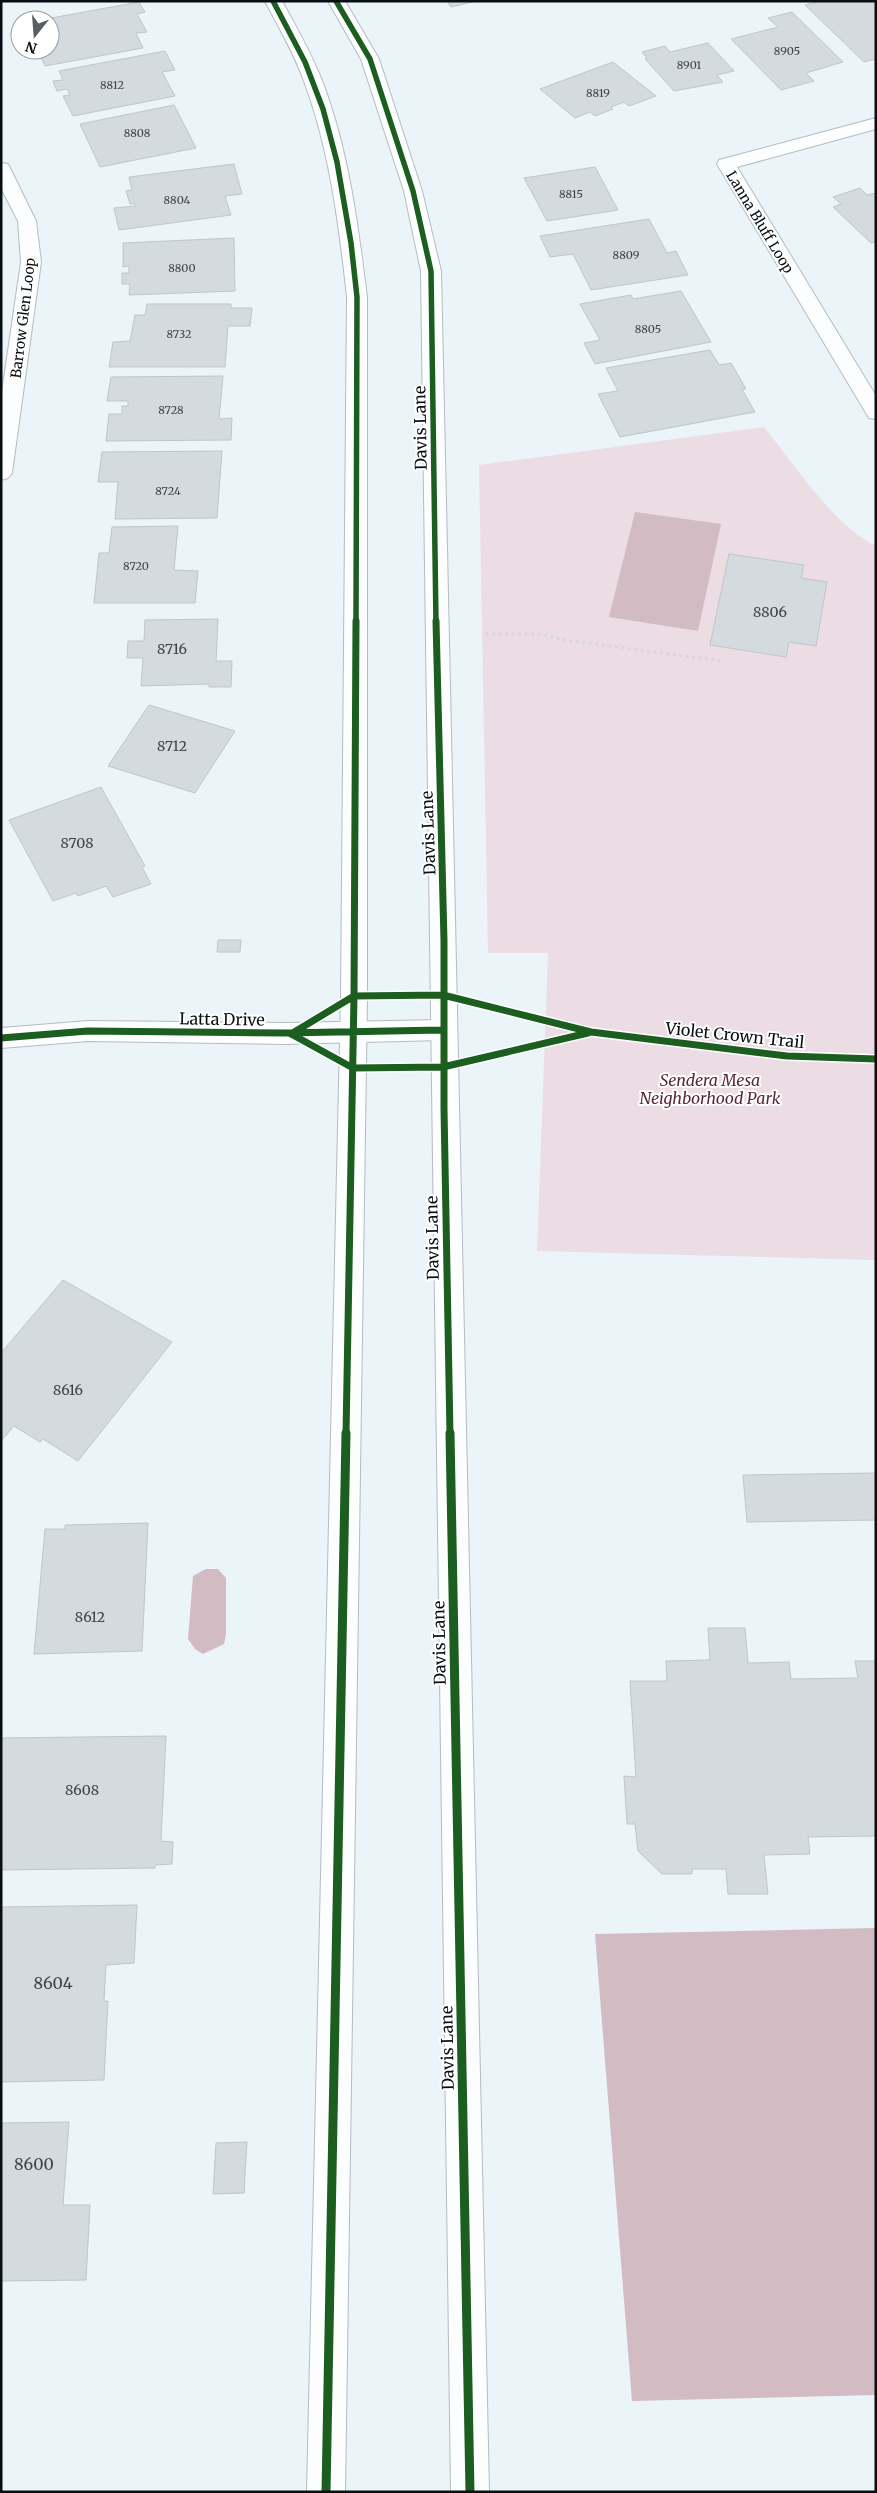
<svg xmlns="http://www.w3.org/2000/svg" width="877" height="2493" font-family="Merriweather,serif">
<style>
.green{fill:#ecdde4}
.water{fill:#d2bbc2}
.building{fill:#d4dbdf;stroke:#bec6ca}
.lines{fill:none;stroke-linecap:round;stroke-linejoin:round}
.minor-casing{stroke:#b5bcc0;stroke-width:2}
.major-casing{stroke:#b5bcc0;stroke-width:2}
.path{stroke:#d5d7d9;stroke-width:3;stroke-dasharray:2.5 4;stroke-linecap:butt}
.minor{fill:#fcfdfe;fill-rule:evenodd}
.major{fill:#fcfdfe;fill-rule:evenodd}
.cycleway-far2-casing{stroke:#fff;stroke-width:8}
.cycleway-far1-casing{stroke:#fff;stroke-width:10}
.cycleway-casing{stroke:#fff;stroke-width:12}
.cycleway-far2{stroke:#1b5e20;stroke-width:5.5}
.cycleway-far1{stroke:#1b5e20;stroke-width:7}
.cycleway{stroke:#1b5e20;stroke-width:9}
.labels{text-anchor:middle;stroke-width:4;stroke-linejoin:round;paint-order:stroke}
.far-number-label{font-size:11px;fill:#3d4448}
.far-street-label{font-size:14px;fill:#080f12;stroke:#fff}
.number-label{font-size:14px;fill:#3d4448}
.street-label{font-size:16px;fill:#080f12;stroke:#fff}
.park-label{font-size:16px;font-style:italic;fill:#5a2837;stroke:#fff}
.near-number-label{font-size:16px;fill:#3d4448}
</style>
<rect width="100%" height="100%" fill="#ebf4f8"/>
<path class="green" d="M764,427C794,464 834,526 876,546V1260L537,1251L548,953H488L479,465Z"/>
<path class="water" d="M635,512L721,524L698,631L609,617Z
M206,1569H218L226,1578V1634L224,1644L203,1654L195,1649L188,1639L193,1576Z
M876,1928V2395L632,2401L595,1934Z"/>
<path class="building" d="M447,1H477L451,7Z
M821,1H876V59L864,62L805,5Z
M139,2L145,12L137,14L147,32L136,33L143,48L45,66L38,50H50V20H40Z
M792,12L843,62L806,73L814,81L781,90L731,39L778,27L768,18Z
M708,43L734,71L717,75L723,82L674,91L645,59L647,58L642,52L665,46L670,52Z
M165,51L175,70L162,72L175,96L73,116L63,96L70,95L67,89L57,91L53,81L63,80L59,71Z
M613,62L656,96L629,106L624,102L611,107L613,109L595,116L590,112L575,118L540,89Z
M174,105L196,148L100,167L80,124Z
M234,164L242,194L225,196L231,215L119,230L114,208L136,206L135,204H130L126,191L132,190L129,177Z
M595,167L618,210L547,221L524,178Z
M860,188L867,195L876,193V242L871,243L833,207L841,204L833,197Z
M649,219L667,253L676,251L688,275L591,290L573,254L550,257L540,236Z
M234,238L235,291L129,295L130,284H122V273H129V266L123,267V243Z
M681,291L711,342L595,364L584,343L600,340L580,304L631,295L633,299Z
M147,304H231V308H252L250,326H228L225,367H109L113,342L130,341L135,315H145Z
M710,350L719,365L731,363L746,389H742L755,412L620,437L598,394L618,391L606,368Z
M223,376L219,419L232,418L231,440L106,441L109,414H122V406H128V401H107L111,377Z
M222,451L217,518L115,519L118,482H98L102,452Z
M178,526L174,570L198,571L195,603H94L99,553H109L112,527Z
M729,554L804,565L801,578L827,582L816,646L789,642L786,657L710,645Z
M218,619L216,661H232L231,687H209V684L141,686L143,658H127L128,641H144L145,620Z
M149,705L235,731L195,793L108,766Z
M101,787L145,866L142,867L151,884L113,897L106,886L78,896L76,893L53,901L9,820Z
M218,940H241L240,952H217Z
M63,1280L172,1342L78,1461L43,1439L40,1442L14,1426L1,1441V1353Z
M876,1473V1520L747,1522L743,1475Z
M148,1523L142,1651L34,1654L45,1529H65V1525Z
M708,1628H745L748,1663L789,1662L791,1679L858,1678L855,1661H876V1836L808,1837L810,1854L764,1855L768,1894H728L726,1869H692V1874H662L638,1851L635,1824H627L624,1776L636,1777L630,1681H667L666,1661L710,1660Z
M166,1736L161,1841L173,1842L172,1864L155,1865V1868L1,1870V1738Z
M137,1905L134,1963L106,1965L104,2001H108L104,2080L1,2082V1907Z
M69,2122L63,2205H90L86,2280L1,2281V2123Z
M247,2142L244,2193L213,2194L216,2143Z"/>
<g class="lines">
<defs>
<path id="minor" d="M876,118V129L737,167L876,396V419L869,418L866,413L717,164L719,160Z
M1,163L8,164L10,168L36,221L41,262L12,473L8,478L1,480V399L21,262L18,221L1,188Z
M442,1020L451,1023L455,1030L451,1037L442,1040L285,1044L88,1041L1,1048V1028L88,1021L285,1023Z"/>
<path id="major" d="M265,1H282C297,28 312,55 323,83C349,152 358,225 367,297V996L345,2492H307L341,996L347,297C339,225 330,152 305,84C295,55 279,28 265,1Z
M328,1H345L379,59L422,191L441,271L489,2492H451L421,271L404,191L361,59Z"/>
</defs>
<use href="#minor" class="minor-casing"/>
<use href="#major" class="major-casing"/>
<path class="path" d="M486,634H538L566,640L722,661"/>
<use href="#minor" class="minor"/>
<use href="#major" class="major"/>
<defs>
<path id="cycleway-far2" d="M273,1L305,62L323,109L337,162L351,243L357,297L356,623
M336,1L370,59L413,191L431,271L436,623"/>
<path id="cycleway-far1" d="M436,621L444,941V1109L450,1434
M291,1034L354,996L443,995L591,1032L787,1056L876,1059
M293,1035L353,1068L443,1067L588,1033
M1,1038L88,1031L285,1033L442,1030
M346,1434L354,996L356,621"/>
<path id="cycleway" d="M450,1433L470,2492
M326,2492L346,1433"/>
</defs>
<use href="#cycleway-far2" class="cycleway-far2-casing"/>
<use href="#cycleway-far1" class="cycleway-far1-casing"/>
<use href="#cycleway" class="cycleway-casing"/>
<use href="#cycleway-far2" class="cycleway-far2"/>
<use href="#cycleway-far1" class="cycleway-far1"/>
<use href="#cycleway" class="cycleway"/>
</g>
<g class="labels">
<g class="far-number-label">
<text x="787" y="55">8905</text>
<text x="689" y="69">8901</text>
<text x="112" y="89">8812</text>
<text x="598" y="97">8819</text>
<text x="137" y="137">8808</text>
<text x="571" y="198">8815</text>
<text x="177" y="204">8804</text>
<text x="626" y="259">8809</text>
<text x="182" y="272">8800</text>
<text x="648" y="333">8805</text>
<text x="179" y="338">8732</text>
<text x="171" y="414">8728</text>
<text x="168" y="495">8724</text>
<text x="136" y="570">8720</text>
</g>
<g class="far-street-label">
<text transform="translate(760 222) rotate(59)" y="5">Lanna Bluff Loop</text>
<text transform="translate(23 318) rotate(-83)" y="5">Barrow Glen Loop</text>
</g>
<g class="number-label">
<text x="770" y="617">8806</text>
<text x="172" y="654">8716</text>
<text x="172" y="751">8712</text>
<text x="77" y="848">8708</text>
<text x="68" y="1395">8616</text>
<text x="90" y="1622">8612</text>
<text x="82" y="1795">8608</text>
</g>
<g class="street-label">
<text transform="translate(420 428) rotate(-91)" y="6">Davis Lane</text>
<text transform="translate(428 833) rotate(-92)" y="6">Davis Lane</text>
<text transform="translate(222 1019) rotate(1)" y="6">Latta Drive</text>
<text transform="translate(735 1035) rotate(6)" y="6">Violet Crown Trail</text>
<text transform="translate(432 1238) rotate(-91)" y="6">Davis Lane</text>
<text transform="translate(439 1643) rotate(-91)" y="6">Davis Lane</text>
<text transform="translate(447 2048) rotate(-91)" y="6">Davis Lane</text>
</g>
<g class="park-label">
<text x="710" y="1086">Sendera Mesa<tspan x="710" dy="18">Neighborhood Park</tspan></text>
</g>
<g class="near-number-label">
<text x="53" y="1989">8604</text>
<text x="34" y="2170">8600</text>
</g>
</g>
<rect width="877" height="2493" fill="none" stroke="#080f12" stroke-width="5"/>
<g transform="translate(35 35) rotate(197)"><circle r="24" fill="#ffffff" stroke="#9c9fa0"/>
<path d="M0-4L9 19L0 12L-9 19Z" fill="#575f62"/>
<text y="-8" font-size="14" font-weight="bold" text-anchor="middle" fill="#080f12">N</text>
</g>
</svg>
